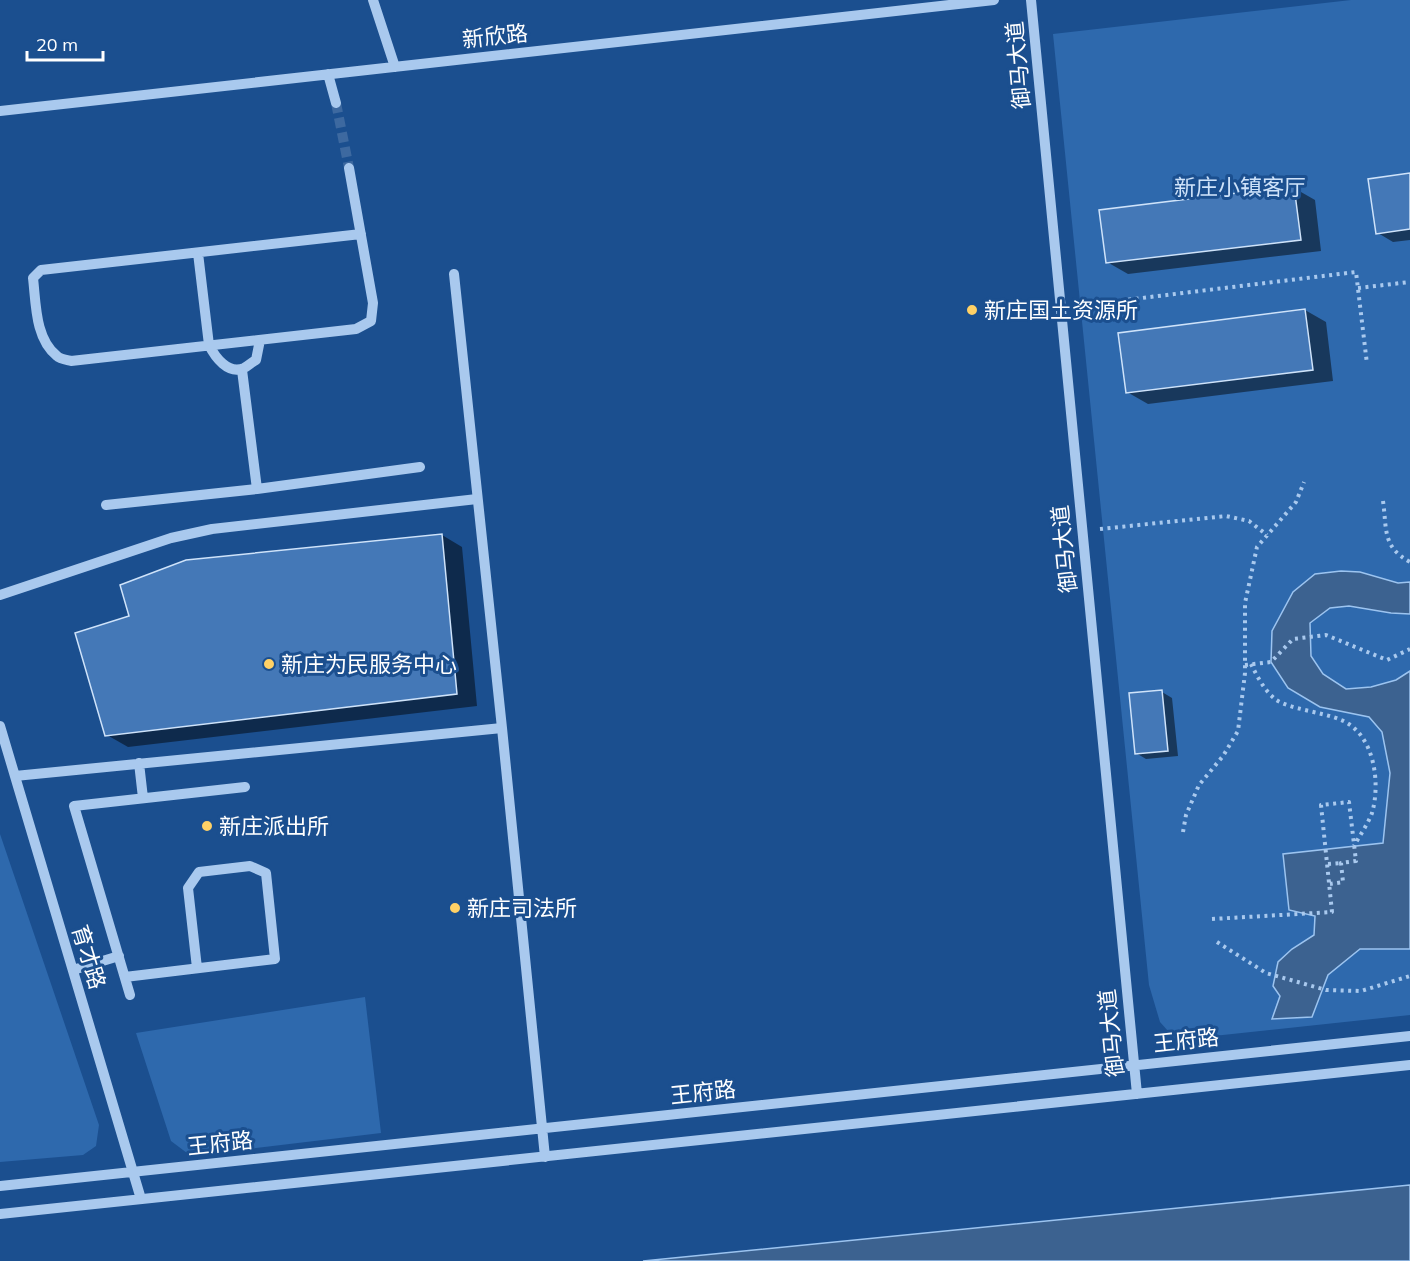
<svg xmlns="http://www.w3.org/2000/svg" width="1410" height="1261" font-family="Mulish,'Noto Sans SC',sans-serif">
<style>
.green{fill:#2e69ad}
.water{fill:#3c6290;stroke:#9cc4f0;stroke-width:1.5}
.shadow{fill:#0007}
.building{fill:#4478b7;stroke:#cfe3fa;stroke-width:1.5}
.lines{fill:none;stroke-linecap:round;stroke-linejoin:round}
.minor-tunnel{stroke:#3d69a0;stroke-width:10;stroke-dasharray:10 5;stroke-linecap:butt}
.path{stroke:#a9c9ee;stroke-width:4;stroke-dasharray:3 4.5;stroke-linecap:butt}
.minor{stroke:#a9c9ee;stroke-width:10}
.poi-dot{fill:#ffd166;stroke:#1b4f8f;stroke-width:2}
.labels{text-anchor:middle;stroke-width:6;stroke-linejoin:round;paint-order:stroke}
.street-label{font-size:22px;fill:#fff;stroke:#1b4f8f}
.park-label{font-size:22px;fill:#cfe3fa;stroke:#1b4f8f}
.poi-label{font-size:22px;fill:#fff;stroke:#1b4f8f;text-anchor:start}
</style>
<rect width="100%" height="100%" fill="#1b4f8f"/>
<path class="green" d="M1351,0H1410V1015L1176,1040L1160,1022L1149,985L1053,34Z
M0,834L99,1125L96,1146L83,1155L0,1162Z
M365,997L381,1133L191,1156L171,1141L136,1033Z"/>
<path class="water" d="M1341,571L1360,572L1398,583L1410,582V614L1391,613L1349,606L1330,608L1310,623L1311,656L1323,674L1346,689L1371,687L1396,680L1410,671V949H1360L1328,975L1312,1017L1272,1019L1280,996L1273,986L1278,962L1292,949L1314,935L1315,916L1289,910L1283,854L1383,843L1390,773L1382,732L1369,717L1320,707L1288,688L1271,662L1272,631L1293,592L1315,574Z
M1410,1185V1261H643Z"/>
<path class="shadow" d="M1410,174V240L1393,242L1378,233Z
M1294,188L1315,200L1321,251L1128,274L1107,262Z
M1305,310L1326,322L1333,381L1148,404L1127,392Z
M442,535L462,547L477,706L128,747L107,735Z
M1162,692L1172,698L1178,756L1146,759L1136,753Z"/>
<path class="building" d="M1410,173V229L1376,234L1368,179Z
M1294,186L1301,240L1106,263L1099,210Z
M1305,309L1313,370L1126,393L1118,333Z
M442,534L457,694L105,736L75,633L129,616L120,585L186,560Z
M1162,690L1168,751L1135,754L1129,693Z"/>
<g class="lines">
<path class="minor-tunnel" d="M336,103L349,168"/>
<path class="path" d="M1358,288L1410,282
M1076,306L1356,272L1367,364
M1383,501C1387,529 1382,547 1410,562
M1100,529L1226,516L1249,521L1267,535
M1251,664C1257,676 1264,690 1275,699C1288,709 1323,712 1341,720C1374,733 1381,782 1372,813C1368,824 1360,835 1354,846
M1245,665L1271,662L1293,639L1326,635L1387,660L1410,649
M1183,832L1186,815L1199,785L1223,756L1238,731L1245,673V603L1257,547L1296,502L1304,482
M1328,864L1341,863
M1212,919L1332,912L1321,805L1349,802L1356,861L1341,863L1343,882L1330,884
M1217,942L1266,973L1326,990L1361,991L1410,976"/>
<path class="minor" d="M373,0L395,67
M1031,0L1137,1094
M328,74L336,103
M0,111L994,0
M349,168L373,303L371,321L356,329L71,361C67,360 60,359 57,356C35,339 36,303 33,278L41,270L361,234
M198,253L209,345C215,357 228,375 244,368C248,366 252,362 256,360L260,340
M242,370L257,489
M106,505L257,489L420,467
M0,595L171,538L212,529L477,499
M0,726L141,1199
M502,728L545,1157
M139,763L143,798
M15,776L502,728L454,274
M73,970L119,956
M125,977L275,959L266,873L250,866L199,872L188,888L197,968
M130,995L74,806L245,787
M0,1186L1410,1036
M0,1214L1410,1065"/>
</g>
<g class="poi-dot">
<circle cx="972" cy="310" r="6"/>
<circle cx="269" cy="664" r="6"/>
<circle cx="207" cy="826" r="6"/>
<circle cx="455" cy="908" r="6"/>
</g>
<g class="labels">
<g class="street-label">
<text transform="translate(495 36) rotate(-6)" y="8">新欣路</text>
<text transform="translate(1018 65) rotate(-95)" y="8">御马大道</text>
<text transform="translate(1064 549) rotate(-96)" y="8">御马大道</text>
<text transform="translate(89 957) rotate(73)" y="8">育才路</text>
<text transform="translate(1111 1033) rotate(-96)" y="8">御马大道</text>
<text transform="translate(1186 1040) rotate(-6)" y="8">王府路</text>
<text transform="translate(703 1092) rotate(-6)" y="8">王府路</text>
<text transform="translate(220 1143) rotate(-6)" y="8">王府路</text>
</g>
<g class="park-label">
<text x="1240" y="195">新庄小镇客厅</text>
</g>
<g class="poi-label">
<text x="984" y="318">新庄国土资源所</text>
<text x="281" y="672">新庄为民服务中心</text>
<text x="219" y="834">新庄派出所</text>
<text x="467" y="916">新庄司法所</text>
</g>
</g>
<path d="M27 51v9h76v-9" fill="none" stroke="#ffffff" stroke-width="3"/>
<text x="36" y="51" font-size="18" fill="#ffffff" stroke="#1b4f8f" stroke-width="4.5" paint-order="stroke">20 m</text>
</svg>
